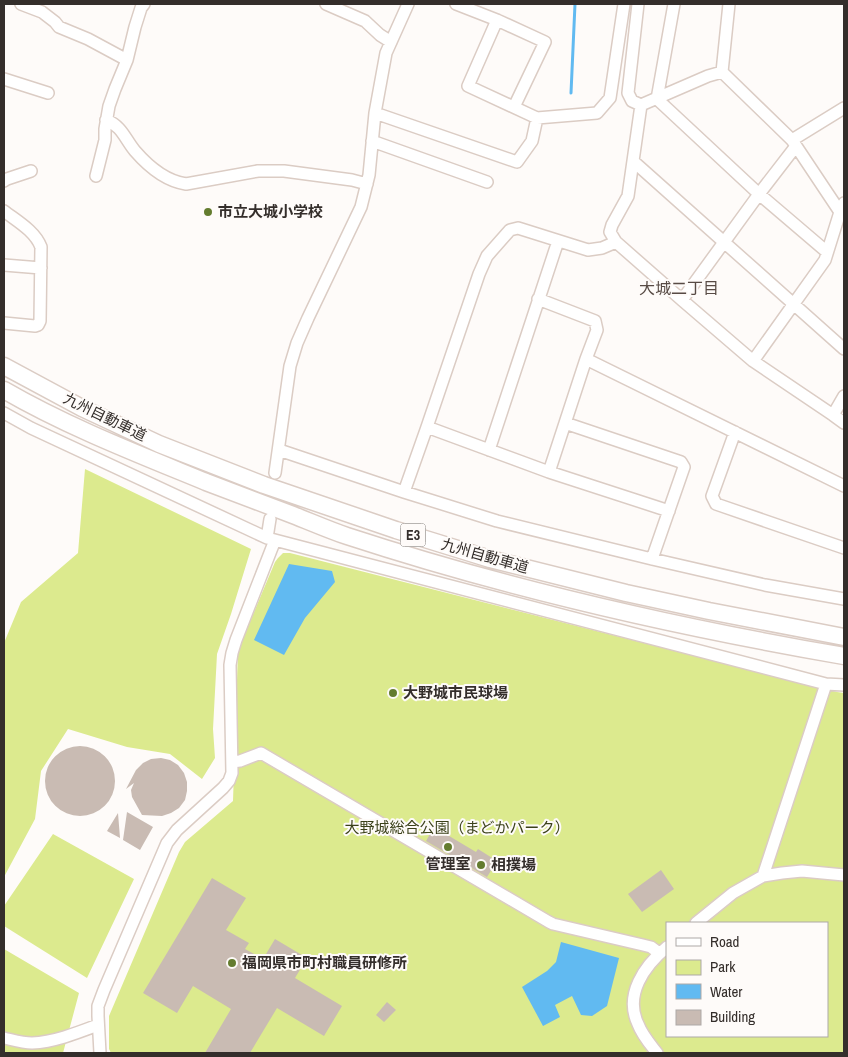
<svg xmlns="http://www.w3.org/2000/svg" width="848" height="1057" font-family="'Archivo Narrow','Noto Sans JP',sans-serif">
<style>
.green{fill:#dcea8e;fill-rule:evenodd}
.water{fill:#61baf1}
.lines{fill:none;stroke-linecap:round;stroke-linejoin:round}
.stream{stroke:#61baf1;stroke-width:3}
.building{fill:#c9bbb3}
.minor-casing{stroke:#dbccc4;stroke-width:14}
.highway-casing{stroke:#dbccc4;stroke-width:19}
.minor{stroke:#fff;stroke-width:11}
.highway{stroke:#fff;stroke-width:16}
.poi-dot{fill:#647c2f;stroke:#fefbf9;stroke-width:2}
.labels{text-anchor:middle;stroke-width:4;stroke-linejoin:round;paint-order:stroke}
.shield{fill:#fefbf9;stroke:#716c69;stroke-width:1}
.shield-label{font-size:14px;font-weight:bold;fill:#342e2b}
.poi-label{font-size:15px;font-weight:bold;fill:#342e2b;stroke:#fefbf9;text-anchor:start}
.street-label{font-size:15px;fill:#342e2b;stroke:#fefbf9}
.park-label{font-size:15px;fill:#3b411a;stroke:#fefbf9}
.neighbourhood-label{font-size:16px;fill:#584b45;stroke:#fefbf9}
</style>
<rect width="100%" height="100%" fill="#fefbf9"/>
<path class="green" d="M85,469L251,549L231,614L217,654L213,729L215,758L202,779L170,754L127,747L68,729L41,771L35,819L4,877V643L21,602L78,553Z
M283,553H290L837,692L844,693V1053H111L109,1049V1016L179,852L185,842L233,801L238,650L275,562L278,558ZM667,923H827V1036H667Z
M53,834L134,879L87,978L4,926V906Z
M4,949L79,993L63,1053H4Z"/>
<path class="water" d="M289,564L332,571L335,582L305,618L284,655L254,640Z
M561,942L619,958L607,1006L592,1016L581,1015L572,996L555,1005L560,1017L543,1026L522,987L547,971L556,962Z"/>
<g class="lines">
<path class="stream" d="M571,93L575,4"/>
</g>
<path class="building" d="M45 781a35 35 0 1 1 70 0a35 35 0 1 1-70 0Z
M161,758L170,760L178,765L184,773L187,782V791L185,800L179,808L171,813L162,816L142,815L132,797L131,790L134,783L126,789L136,770L143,763L151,759Z
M127,812L153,827L140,850L123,840Z
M118,813L120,838L107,831Z
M434,827L476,852L478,849L497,861L487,877L426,841Z
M661,870L674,889L642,912L628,894Z
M212,878L246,898L226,930L249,943L245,949L263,959L275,939L307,958L295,978L342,1006L324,1036L277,1008L250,1053H205L231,1009L193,986L177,1013L143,993Z
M387,1002L396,1010L384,1022L376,1015Z"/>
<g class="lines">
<defs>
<path id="minor" d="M21,4L42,12L55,22L59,27L88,39L127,60
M326,4L365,21L380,35L391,42
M456,4L497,20L545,42L514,107
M638,4L628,93L632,101L641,105
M497,20L468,86L537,118L597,113L610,98L624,4
M722,72L729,4
M4,79L48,93
M657,99L759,194L827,252
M657,99L674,4
M375,113L517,162L532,141L537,118
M106,120C122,126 125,139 135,151C148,166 166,181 186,184L258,171H284L352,180L367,184
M792,140L844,108
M372,141L487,182
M633,161L844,349
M96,176L105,140V129L109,106L115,89L127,60L135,27L141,8L144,4
M4,181L7,179L31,171
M4,211C17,221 35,231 41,247L40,321L38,325L35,326L4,323
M840,212L792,140L722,72L708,76L641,105L628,196L612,225L610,232L616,242L682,300L753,361L833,415L844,396
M4,265L41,268
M538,299L595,321L597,330L586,359L549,472
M682,300L759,194L796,146
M586,359L844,486
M753,361L825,260L840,212L844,203
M4,413L31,428L267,538L826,684L844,685
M833,415L844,423
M565,423L681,462L684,467L652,559
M427,427L549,472L669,511
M735,432L712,496L716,504L844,548
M279,450L404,492L497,521L652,559L765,585L844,599
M489,450L558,241
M275,473L290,366L297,343L308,318L361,207L369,175L375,113L386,53L408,4
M404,492L427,427L479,274L487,256L510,230L518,228L588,250L602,248L616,242
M267,538L270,519
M232,762L240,761L261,753L549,922L553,924L643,945L651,947L659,953
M763,876L782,873L802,871L844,875
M696,923L733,893L763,876L826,684
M4,1038C13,1040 22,1043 32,1043C54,1042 77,1033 98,1025
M100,1053L98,1016V1006L104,990L167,843L177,830L223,788L229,781L232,773L230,665L232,653L236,640L275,540
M657,1053C650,1044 642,1035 638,1024C624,995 644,966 667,947"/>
<path id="highway" d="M4,366L82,408L159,444L264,485L396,530L490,559L626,593L709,611L844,637
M4,390C68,427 138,454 206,482C235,493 264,504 293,515C311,522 329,530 347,536C509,589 676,627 844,656"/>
</defs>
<use href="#minor" class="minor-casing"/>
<use href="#highway" class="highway-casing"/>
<use href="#minor" class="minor"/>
<use href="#highway" class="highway"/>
</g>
<g class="poi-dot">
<circle cx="208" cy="212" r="5"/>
<circle cx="393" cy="693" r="5"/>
<circle cx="448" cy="847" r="5"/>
<circle cx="481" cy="865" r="5"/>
<circle cx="232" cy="963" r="5"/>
</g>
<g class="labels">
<rect class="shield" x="400.5" y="523.5" width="25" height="23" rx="4"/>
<g class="shield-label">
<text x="413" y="540">E3</text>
</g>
<g class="poi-label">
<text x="218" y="217">市立大城小学校</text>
<text x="403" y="698">大野城市民球場</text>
<text x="448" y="869" text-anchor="middle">管理室</text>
<text x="491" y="870">相撲場</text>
<text x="242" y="968">福岡県市町村職員研修所</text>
</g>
<g class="street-label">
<text transform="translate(105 417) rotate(26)" y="5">九州自動車道</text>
<text transform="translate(485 556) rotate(16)" y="5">九州自動車道</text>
</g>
<g class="park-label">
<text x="457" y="833">大野城総合公園（まどかパーク）</text>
</g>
<g class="neighbourhood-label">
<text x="679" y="294">大城二丁目</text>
</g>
</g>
<rect width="848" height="1057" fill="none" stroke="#342e2b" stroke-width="10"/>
<rect x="666" y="922" width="162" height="115" fill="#fefbf9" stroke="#ada9a7"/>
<rect x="676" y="938" width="25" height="8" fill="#ffffff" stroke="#ada9a7"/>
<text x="710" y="947" font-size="15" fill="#342e2b">Road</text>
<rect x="676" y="960" width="25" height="15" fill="#dcea8e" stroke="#ada9a7"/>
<text x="710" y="972" font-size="15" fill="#342e2b">Park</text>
<rect x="676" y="984" width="25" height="15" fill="#61baf1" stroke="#ada9a7"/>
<text x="710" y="997" font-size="15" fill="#342e2b">Water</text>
<rect x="676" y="1010" width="25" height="15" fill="#c9bbb3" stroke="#ada9a7"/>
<text x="710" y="1022" font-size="15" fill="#342e2b">Building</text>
</svg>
